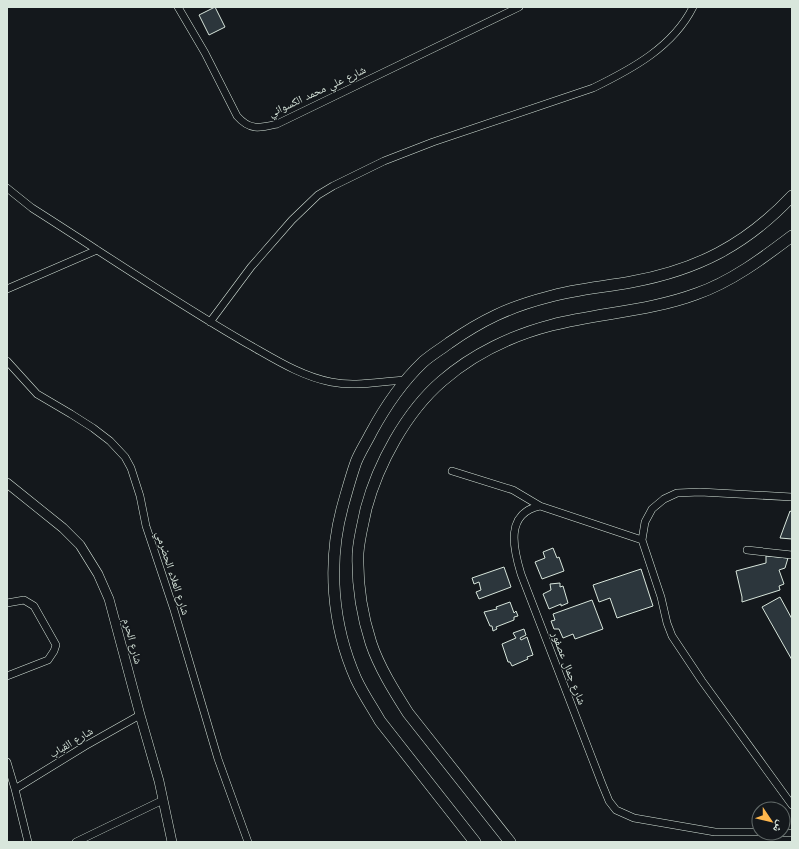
<svg xmlns="http://www.w3.org/2000/svg" width="799" height="849" font-family="'Work Sans','Noto Naskh Arabic',sans-serif">
<style>
.building{fill:#2c363c;stroke:#d8e6dc}
.lines{fill:none;stroke-linecap:round;stroke-linejoin:round}
.minor-casing{stroke:#d8e6dc;stroke-width:8}
.tertiary-casing{stroke:#d8e6dc;stroke-width:10}
.primary-casing{stroke:#d8e6dc;stroke-width:12}
.minor{stroke:#14181c;stroke-width:7}
.tertiary{stroke:#14181c;stroke-width:9}
.primary{stroke:#14181c;stroke-width:11}
.labels{text-anchor:middle;stroke-width:3;stroke-linejoin:round;paint-order:stroke}
.street-label{font-size:11px;fill:#d8e6dc;stroke:#14181c}
</style>
<rect width="100%" height="100%" fill="#14181c"/>
<path class="building" d="M215,7L225,27L209,35L199,15Z
M790,511L792,512V539L780,538Z
M553,548L557,558L559,557L564,571L542,579L535,562L545,558L543,552Z
M766,556L788,558L785,568L779,570L784,584L779,586L780,590L742,602V597L736,571L766,563Z
M504,567L511,587L479,599L476,592L481,590L479,582L474,584L472,578Z
M641,569L653,606L617,618L610,598L599,602L593,585Z
M560,583V587L563,586L568,603L561,606V604L549,609L543,594L551,590L550,584Z
M780,597L792,619V660L762,607Z
M592,600L603,629L575,639L573,634L563,638L559,629H554L551,621L555,620L553,614Z
M510,602L514,613L516,611L518,616L514,617V620L496,627L497,629L493,631L492,626H490L484,612L497,609L496,607Z
M524,629L526,635L520,638L521,640L527,637L533,655L527,657L528,659L512,666L510,662H508L502,644L516,638L513,633Z"/>
<g class="lines">
<defs>
<path id="minor" d="M178,7L205,53L237,116C250,131 260,128 277,124L519,7
M7,188L32,208C103,253 173,301 246,343C273,358 300,376 331,382C356,387 381,381 406,380
M7,289L97,250
M210,322L251,267L292,220L318,195L333,186L384,161L433,142L593,88C632,69 673,47 693,7
M7,361L37,394L71,414L93,428L110,441L125,457L131,468L140,496L146,526L174,610L218,759L248,842
M452,471L513,490L540,506
M792,497L700,492L677,493L664,499L652,509L645,522L642,540L661,597L667,623L672,636L702,681L792,805
M642,540L540,506C505,513 513,548 521,574L602,784L609,801L616,810L634,818L715,832H759
M747,550L792,555
M7,603L24,600L34,606L56,645L54,651L48,660L7,676
M7,762L15,789L28,842
M15,789L85,746L140,715
M783,833H792
M76,842L163,800"/>
<path id="tertiary" d="M7,483L63,528L80,545L98,574L109,599L140,715L159,781L172,842"/>
<path id="primary" d="M475,842L380,721C372,707 363,694 356,679C332,625 327,562 343,505C347,491 351,476 356,462C360,452 366,443 371,433C385,407 402,382 423,362C431,355 441,349 449,343C482,320 509,307 548,297C575,289 604,287 631,282C697,270 746,245 792,196
M510,842L408,713C394,691 379,667 371,643C362,615 357,583 358,553C359,538 363,524 366,509C378,464 406,412 442,381C473,354 513,335 552,325C599,313 650,311 696,294C731,282 763,258 792,236"/>
</defs>
<use href="#minor" class="minor-casing"/>
<use href="#tertiary" class="tertiary-casing"/>
<use href="#primary" class="primary-casing"/>
<use href="#minor" class="minor"/>
<use href="#tertiary" class="tertiary"/>
<use href="#primary" class="primary"/>
</g>
<g class="labels">
<g class="street-label">
<text transform="translate(317 91) rotate(-25)" y="4">شارع علي محمد الكسواني</text>
<text transform="translate(173 573) rotate(72)" y="4">شارع العلاء الحضرمي</text>
<text transform="translate(133 641) rotate(75)" y="4">شارع الحرم</text>
<text transform="translate(569 668) rotate(69)" y="4">شارع جمال عصفور</text>
<text transform="translate(71 742) rotate(-31)" y="4">شارع القباب</text>
</g>
</g>
<rect width="799" height="849" fill="none" stroke="#d8e6dc" stroke-width="16"/>
<g transform="translate(771 821) rotate(125)"><circle r="19" fill="#14181c" stroke="#626a69"/>
<path d="M0-3L7 15L0 10L-7 15Z" fill="#ffb74d"/>
<text y="-6" font-size="11" font-weight="bold" text-anchor="middle" fill="#d8e6dc">ش</text>
</g>
</svg>
